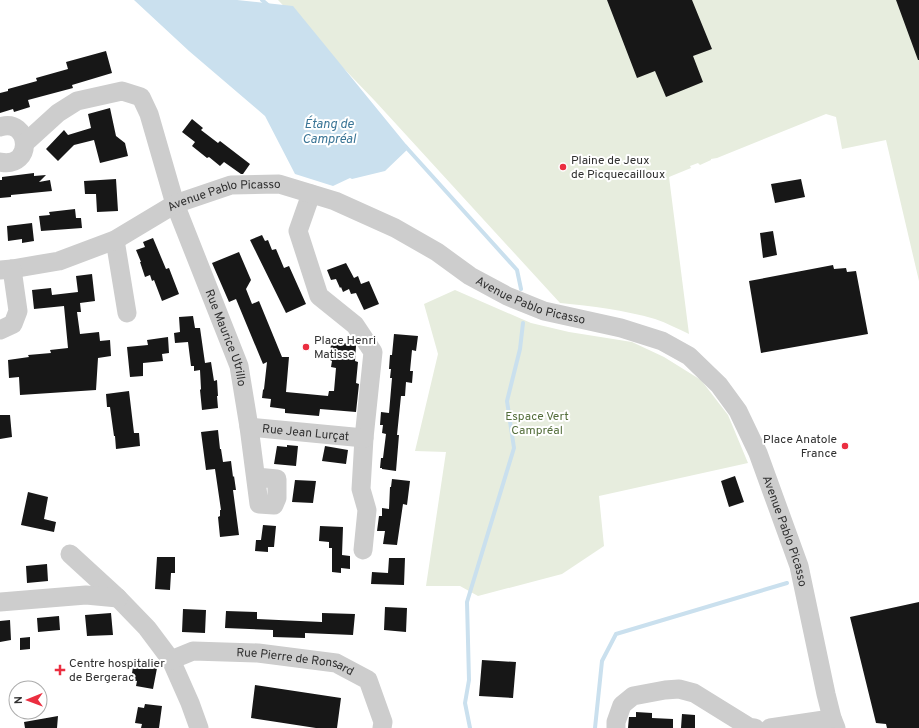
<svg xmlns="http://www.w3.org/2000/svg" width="919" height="728" font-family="Overpass,sans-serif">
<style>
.green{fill:#e7edde}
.water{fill:#cae0ee}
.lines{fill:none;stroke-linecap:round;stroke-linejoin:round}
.stream{stroke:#cae0ee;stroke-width:4}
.building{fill:#171717}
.minor{stroke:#cdcdcd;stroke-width:19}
.poi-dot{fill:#eb2e40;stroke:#fff;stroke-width:1.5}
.labels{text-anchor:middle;stroke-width:4;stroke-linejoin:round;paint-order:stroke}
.poi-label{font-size:12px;fill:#303030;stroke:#fff;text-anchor:start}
.street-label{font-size:12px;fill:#303030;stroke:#fff}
.park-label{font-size:12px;fill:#546e3b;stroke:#fff}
.water-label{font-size:13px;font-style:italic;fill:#3a7596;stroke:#fff}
</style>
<rect width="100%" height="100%" fill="#fff"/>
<path class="green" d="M278,0H919V281L886,140L842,149L836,117L826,114L717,158L711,159V160L700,165L698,163L690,166L691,168L669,177L689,334C678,329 667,323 655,319C624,310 592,306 560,303L375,101Z
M455,290L531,323L569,332L632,342L664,357L701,380L728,415L748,463L599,496L604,546L562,574L478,596L460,586H426L446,452L415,451L438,354L424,304Z"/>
<path class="water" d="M134,0H237L293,6L409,148L385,171L352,179L350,178L333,186L295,174L265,116L189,51Z"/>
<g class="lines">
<path class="stream" d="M262,0L269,6
M405,146L517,270L521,289
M470,728L465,703L469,680L467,602L514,448L507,401L520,349L523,323
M595,728L602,661L616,634L787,583"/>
</g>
<path class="building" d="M607,0H692L712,49L693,56L703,82L666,97L655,71L637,78Z
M896,0H919V60H918Z
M106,51L112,73L72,85L73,88L28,100L30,107L14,112L13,109L0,113V93L8,91V89L37,81L36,78L68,69L66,62Z
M110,108L116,136L125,143L128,156L100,163L94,140L74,145L58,161L46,149L64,130L68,135L91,128L88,114Z
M192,119L203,128L201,130L218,143L220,141L250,164L243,174H241L224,162L220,166L209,157L207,158L192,146L195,142L182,132Z
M34,173V176L46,175L39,182L50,180L52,191L11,195V197L0,198V180H2V177Z
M116,179L118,211L97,212L96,194H85L84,181Z
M801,179L805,197L775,203L771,184Z
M75,209L76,218H81L82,228L41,231L39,216L50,215L49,212Z
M32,223L34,241L22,243V239L8,241L7,226Z
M773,231L777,255L763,258L760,233Z
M262,235L265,241L268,240L272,250L276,249L284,268L289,266L306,304L286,313L250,240Z
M153,238L166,269L169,268L179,294L162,301L154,280L152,281L150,275L145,277L140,262H141L136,250L145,247L143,242Z
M239,252L251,280L246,289L252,304L259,301L282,357H289L286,392L328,396L329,391H334L336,368L331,367L332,361L330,360L331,342L354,344L356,346L355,361L358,362L356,383L359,384L356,412L320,409L319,416L285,413V409L270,407L271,399L262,398L263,390L264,389L267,362L263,364L236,299L229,302L212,263Z
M346,263L354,278L358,276L361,284L369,281L379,304L364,310L356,293L351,294L349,289L343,292L341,287L340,288L336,279L331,280L327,270Z
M833,265L834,269L846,268L847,272L856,271L868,334L761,353L749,281Z
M92,274L95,301L80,303L81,312H77L80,334L99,332L100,341L110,340L111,356L98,358L96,390L20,395L19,377L9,378L8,360L29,357L28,355L51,353L50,350L68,348L64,306L34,309L32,290L51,288L52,295L78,292L76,276Z
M193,316L195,328H200L205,363L211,362L214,381L217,380L218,396H217L218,408L202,410L200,390L201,389L200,370L194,371V366H191L188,342L175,343L174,333L180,332L179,317Z
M394,334L418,336L416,351L412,350L410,371H413L412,383L406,382L405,396H401L397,435H399L396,471L382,469V468H380L381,458H383L386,434L382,433L383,425H380L381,412L389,413L392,378H390L391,369H389L390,355H392Z
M168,337L169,353L162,354L163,361L143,363V376L130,377L127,347L148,345L147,340Z
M129,391L134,433H139L140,446L116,449L115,436H114L110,407H107L106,394Z
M0,415H10L12,437L0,439Z
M218,430L220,449H221L223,462L231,461L233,477L234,476L236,490H233L239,535L220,537L218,517L220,516V510H221L215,469L206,470L201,432Z
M287,445L298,446L296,466L274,464L277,446L287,447Z
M325,446L348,450L346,464L322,461Z
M735,476L744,502L729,507L721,481Z
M392,479L410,481L407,505L403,504L397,545L383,544L385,531H377L379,516H382V508L389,509L390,487H391Z
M295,480L316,481L313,503L292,502Z
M28,492L48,497L44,519L56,522L54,532L21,525Z
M263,525L276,526L274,547H268V552L255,551L256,540H261Z
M320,526L343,527L342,555L350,556V569L341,568V573L332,572V548H329V542L319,541Z
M157,557H175V573H171L170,590L155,589Z
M389,558H405L404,585L371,584L372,572L388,573Z
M47,564L48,581L27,583L26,566Z
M919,602V728H887L886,724L876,723L850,617Z
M385,607L407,608L406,632L384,630Z
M183,609L206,610L205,633L182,632Z
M226,611L257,612V619L322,622V613L355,614L353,635L305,633V638L273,637V630L225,628Z
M111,613L113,635L87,636L85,615Z
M59,616L60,630L38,632L37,618Z
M10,620L11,640L0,642V621Z
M30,637V649L20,650V638Z
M134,660L158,663L153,689L136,686L137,681L131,680Z
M482,660L516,662L513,698L479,696Z
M255,685L341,698L337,728H316L251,718Z
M145,704L162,706L159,728H141L142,724L135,723L138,707L144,708Z
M636,712L652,713V718L673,719V728H628L629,717H636Z
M682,714L695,715V728H681Z
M58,716L57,728H25L24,722Z"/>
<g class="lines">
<g class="minor">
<path d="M0,127C30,117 35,169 0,162"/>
<path id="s1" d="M25,143L58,113L77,101L122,91L141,97L149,114L175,204L239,366L249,427L259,504L274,505L277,498V479L256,477"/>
<path d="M311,194L298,231L319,296L355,325L373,352L364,438L361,489L367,510L363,550"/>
<path d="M115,240L127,313"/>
<path id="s2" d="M0,270L12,269L59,261L115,240L175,204L231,185L279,184L335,201L395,228L437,252L470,276L507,296L544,311L621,328L662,341L689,356L719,385L738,411L758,453L799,566L826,694L832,718L836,728"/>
<path d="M0,330L13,324L18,311L12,269"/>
<path id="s3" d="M249,427L364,438"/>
<path d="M70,554L118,598L147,628L171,660L190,703L199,728"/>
<path d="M0,602L86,595L118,598"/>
<path id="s4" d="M171,660L193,651L258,653L336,663L368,680L383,722L382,728"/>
<path d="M616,728V722L622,705L633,696L665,690L679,689L694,693L749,727L755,728"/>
<path d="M770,728L824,720L832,718"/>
</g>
</g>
<g class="poi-dot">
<circle cx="563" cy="167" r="4"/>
<circle cx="306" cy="347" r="4"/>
<circle cx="845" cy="446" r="4"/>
<path d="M58 664h4v4h4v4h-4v4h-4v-4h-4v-4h4z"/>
</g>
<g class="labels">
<g class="poi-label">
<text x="571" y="164">Plaine de Jeux<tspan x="571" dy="14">de Picquecailloux</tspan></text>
<text x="314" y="344">Place Henri<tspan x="314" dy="14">Matisse</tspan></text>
<text x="837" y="443" text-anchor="end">Place Anatole<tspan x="837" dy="14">France</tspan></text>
<text x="69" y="667">Centre hospitalier<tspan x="69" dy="14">de Bergerac</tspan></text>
</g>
<g class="street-label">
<text dy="4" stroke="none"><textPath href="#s2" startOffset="240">Avenue Pablo Picasso</textPath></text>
<text dy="4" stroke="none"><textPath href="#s2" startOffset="576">Avenue Pablo Picasso</textPath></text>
<text dy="4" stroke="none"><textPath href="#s1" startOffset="389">Rue Maurice Utrillo</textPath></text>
<text dy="4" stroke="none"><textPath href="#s3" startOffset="57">Rue Jean Lurçat</textPath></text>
<text dy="4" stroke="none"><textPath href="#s2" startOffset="948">Avenue Pablo Picasso</textPath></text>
<text dy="4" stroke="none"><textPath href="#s4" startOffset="127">Rue Pierre de Ronsard</textPath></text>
</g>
<g class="park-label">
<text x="537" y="420">Espace Vert<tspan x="537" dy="14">Campréal</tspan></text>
</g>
<g class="water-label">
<text x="329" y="128">Étang de<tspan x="329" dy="15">Campréal</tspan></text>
</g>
</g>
<g transform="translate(28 700) rotate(269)"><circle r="19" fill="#ffffff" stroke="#acacac"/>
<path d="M0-3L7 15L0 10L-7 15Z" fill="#eb2e40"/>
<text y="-6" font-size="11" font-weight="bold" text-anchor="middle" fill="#303030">N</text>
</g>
</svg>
